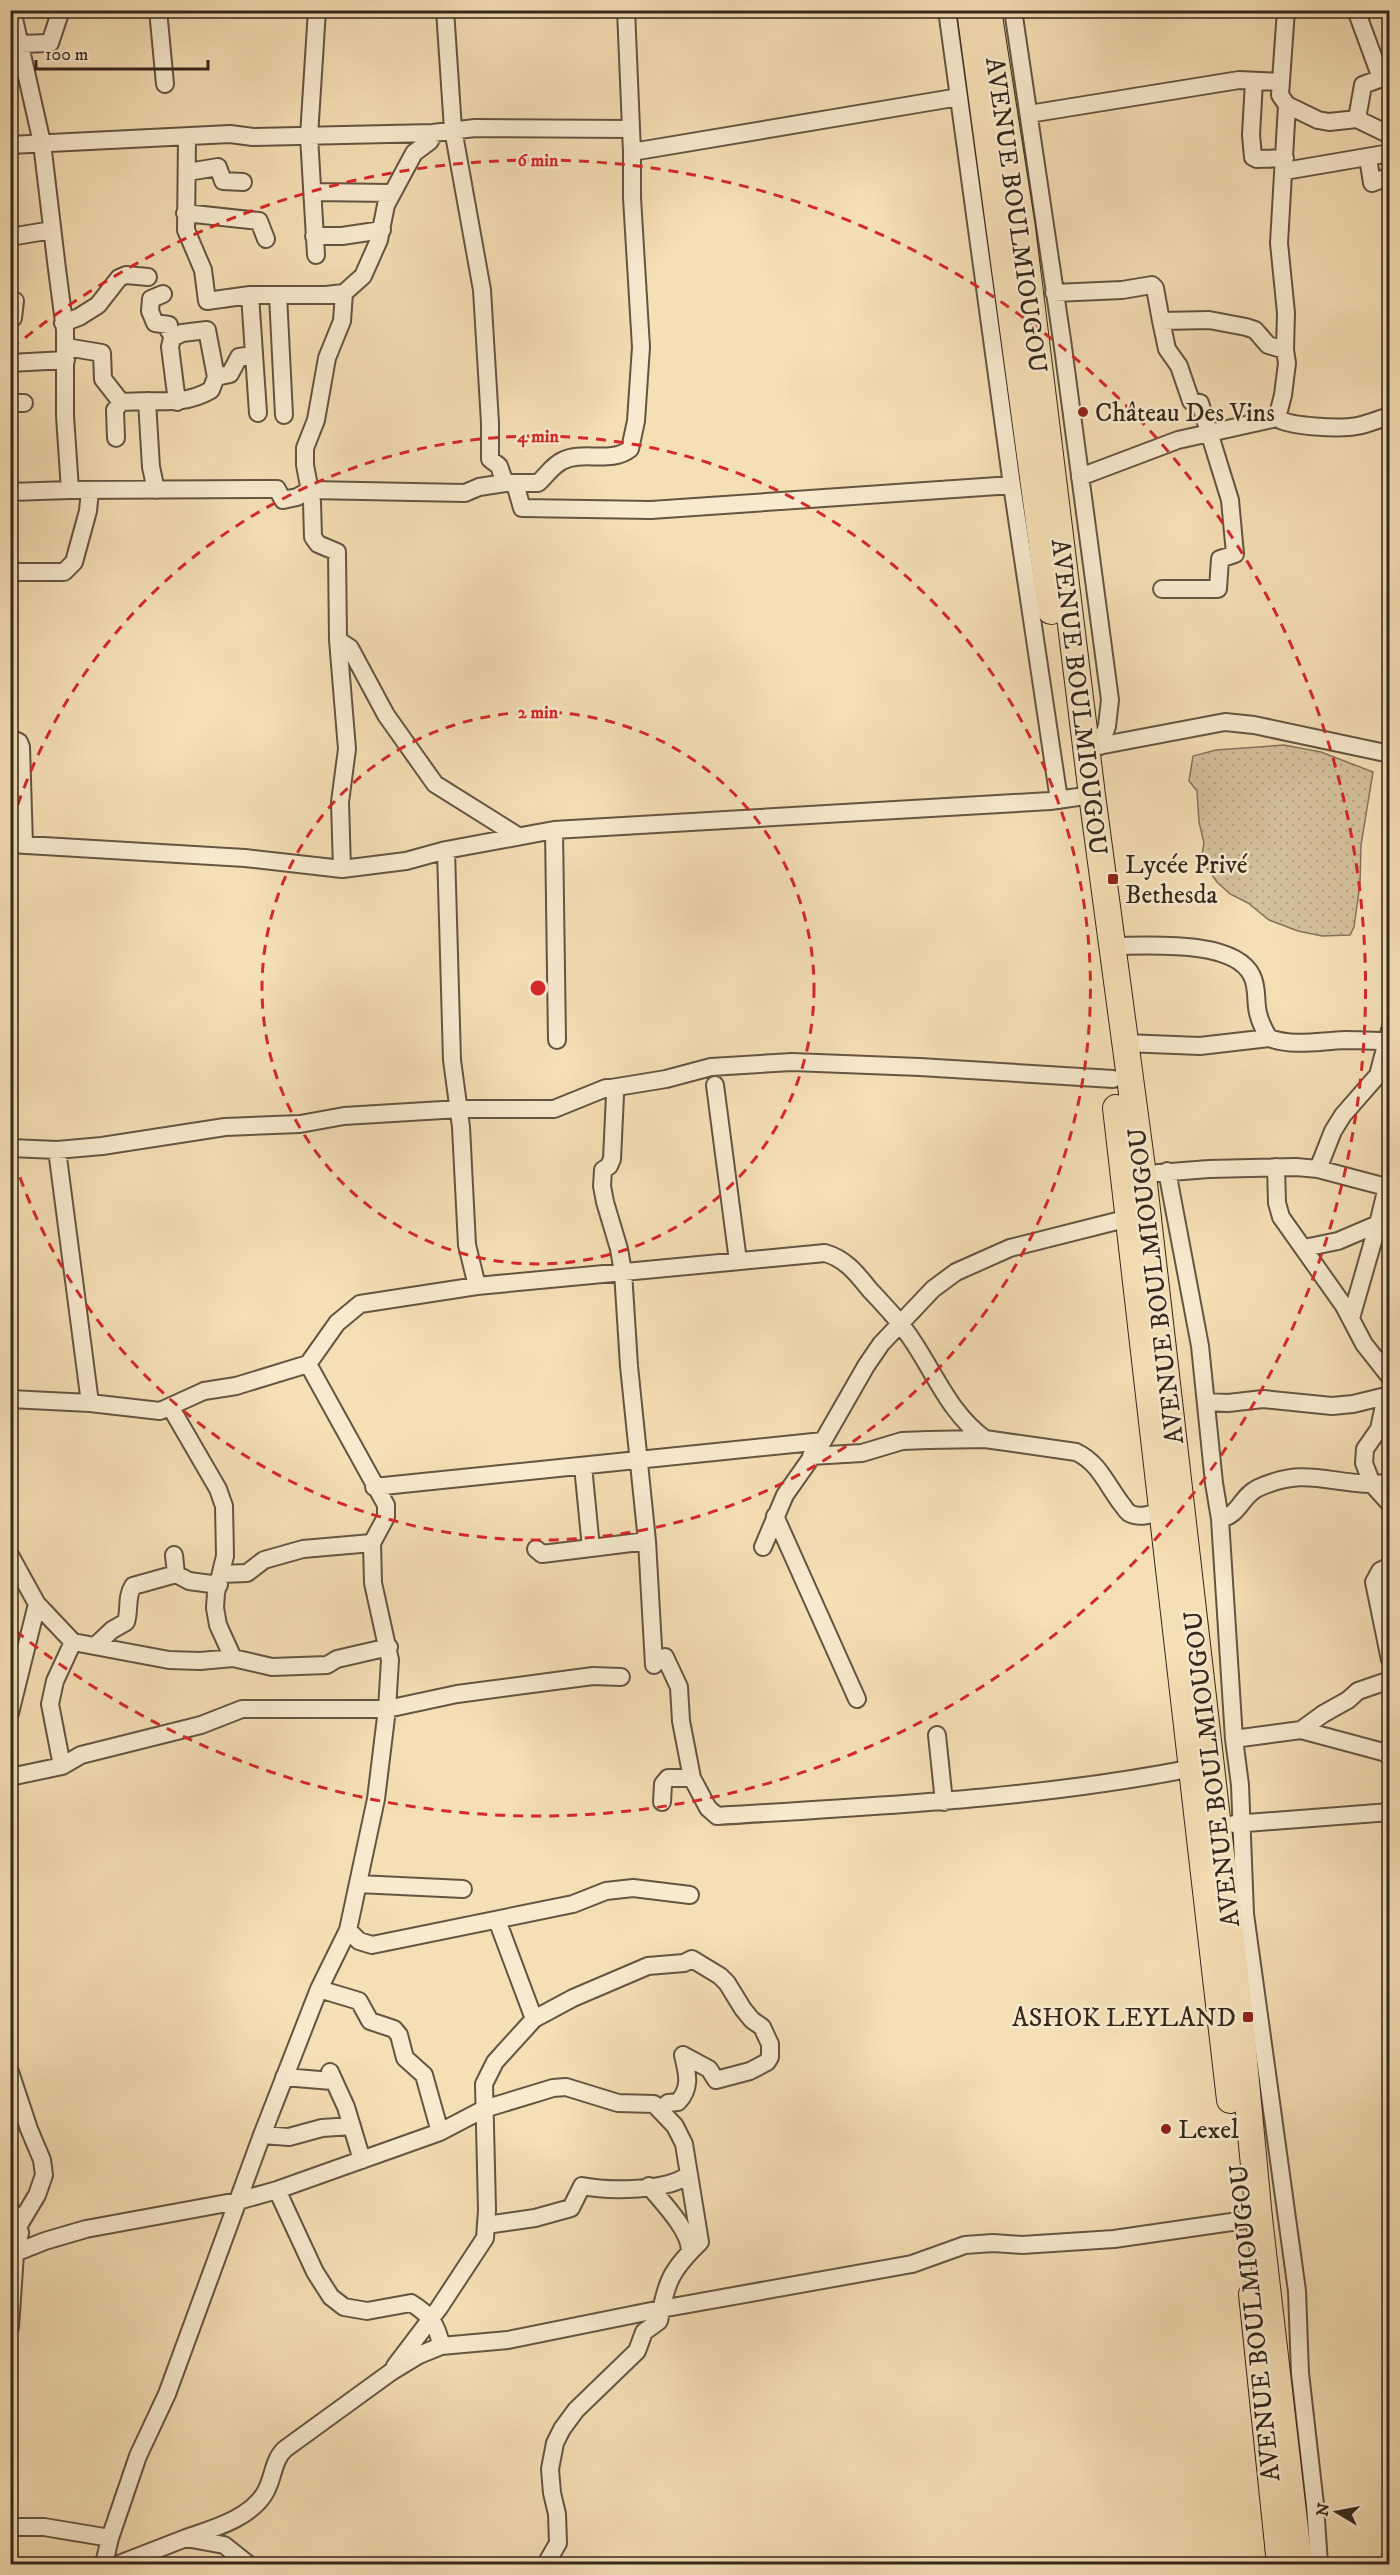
<svg xmlns="http://www.w3.org/2000/svg" width="1400" height="2575" font-family="'IM FELL DW Pica',serif">
<style>
.grass{fill:url(#grass-dots);stroke:#84745c;stroke-width:1.5}
.lines{fill:none;stroke-linecap:round;stroke-linejoin:round}
.minor-casing{stroke:#645542;stroke-width:20}
.highway-casing{stroke:#34271c;stroke-width:28}
.minor{stroke:#f8eacf;stroke-width:16}
.highway{stroke:#f5dfb5;stroke-width:26}
.ring{fill:none;stroke:#d62828;stroke-width:3;stroke-dasharray:10 8}
.poi-dot{fill:#8f2418;stroke:#f8eacf;stroke-width:2}
.labels{text-anchor:middle;stroke-width:5;stroke-linejoin:round;paint-order:stroke}
.street-label{font-size:26px;fill:#34271c;stroke:#f8eacf}
.poi-label{font-size:26px;fill:#34271c;stroke:#f8eacf;text-anchor:start}
.centre{fill:#d62828;stroke:#f8eacf;stroke-width:3}
.ring-label{font-size:18px;text-anchor:middle;font-weight:bold;fill:#d62828;stroke:#f8eacf;stroke-width:5;stroke-linejoin:round;paint-order:stroke}
</style>
<defs>
<pattern id="grass-dots" width="8" height="8" patternUnits="userSpaceOnUse" patternTransform="scale(1.5)"><rect width="8" height="8" fill="#d4c09b"/><path d="M2 2h.1M6 6h.1" fill="none" stroke="#b7a585" stroke-width="1.8" stroke-linecap="round"/></pattern>
</defs>
<rect width="100%" height="100%" fill="#f5dfb5"/>
<filter id="stains"><feTurbulence type="fractalNoise" baseFrequency=".00333" numOctaves="4"/><feColorMatrix values="0 0 0 0 .2 0 0 0 0 .09 0 0 0 0 .02 0 0 0 .5 -.17"/></filter>
<radialGradient id="worn" r=".72"><stop offset=".6" stop-color="#630" stop-opacity="0"/><stop offset="1" stop-color="#630" stop-opacity=".3"/></radialGradient>
<path class="grass" d="M1284,745L1321,752L1373,772L1361,845L1360,884L1354,927L1350,935L1322,936L1298,931L1269,920L1248,903L1230,894L1217,882L1201,860L1204,843L1199,822L1197,791L1189,781L1193,756L1216,750Z"/>
<g class="lines">
<defs>
<path id="minor" d="M12,10L42,143L57,269L65,330V416L70,490
M158,10L165,84
M445,10L453,129L482,290L490,423V459L499,466L505,483
M947,10L1012,485L1059,800
M1013,10L1062,340L1110,700L1107,726L1100,746
M1356,10L1381,78
M20,44L50,43L61,10
M1254,81L1251,135L1253,157L1257,159L1285,158
M1287,105L1318,120L1329,122L1357,119L1390,135
M1029,114L1239,80L1281,82
M1357,119L1363,85L1390,75
M187,137L186,230L203,270L207,301L250,295H326L344,293
M10,145L230,134L253,137L433,133L475,128L631,129
M632,152L959,97
M1368,158L1372,183L1390,176
M1285,171L1390,153
M188,172L218,167L223,181L243,182
M313,192L392,193
M185,213L259,221L266,239
M314,236H342L382,230
M10,237L52,230
M316,255L309,136L317,10
M1054,293L1122,290L1152,285L1155,288L1161,321L1209,320L1246,327L1255,330L1268,345L1285,350
M163,294L151,299L150,311L155,323L169,325V331L174,335
M250,295L258,413
M278,295L284,415
M10,299L15,301L13,318
M1161,321L1167,349L1179,366L1191,401L1200,403L1230,500L1235,554L1220,559L1218,589H1162
M63,323L79,317L98,305L119,278L126,275L148,277
M66,347L102,353L103,379L121,402L147,401
M10,363L66,360
M216,377L230,374L239,357L253,355
M10,403H24
M1277,418L1283,395L1287,363L1285,350L1286,313L1279,243L1287,105L1280,95L1286,10
M116,438L115,410L121,402
M1080,477L1178,440L1277,418C1289,427 1341,429 1357,426C1368,424 1379,419 1390,416
M515,484L522,508L651,510L1012,485
M156,490L151,467L147,401C171,402 190,402 211,390L216,377L207,330L182,333L172,338L170,347L177,402
M10,492L70,490L277,489L283,500L297,497L310,490L465,493L479,487L505,483H538C545,477 553,465 562,461C582,450 611,464 630,449L636,421L641,347L632,198V152L626,10
M10,572H64L74,562L88,511L90,490
M338,640L350,648L386,715L435,784L518,836
M10,738L19,742L21,747L24,845
M1093,747L1225,722L1254,725L1390,754
M554,830L557,1040
M10,844L245,858L342,869L406,861L446,850L554,830L1050,801L1092,795
M446,850L452,1060L461,1127L467,1245L477,1286
M342,869L340,802L347,749L338,640L337,552L318,544L313,537L312,502L305,465V448L316,420L327,358L342,321L344,293L363,276L379,240L386,205L414,153L430,141L433,133
M1113,946C1148,946 1235,939 1252,976C1258,988 1255,1001 1258,1013C1260,1022 1264,1030 1269,1038C1295,1047 1318,1041 1345,1040C1359,1040 1373,1041 1388,1041
M1125,1043L1200,1046L1269,1038
M715,1085L738,1261
M611,1088L666,1079L711,1067L792,1062L920,1067L1113,1079
M10,1148L57,1150L102,1146L225,1127L300,1124L344,1116L459,1109H554L606,1088H611L615,1095L612,1159L609,1166L603,1170L602,1186L605,1202L619,1249L623,1272L629,1366L647,1541L654,1665
M57,1150L90,1403
M1276,1167L1277,1203L1281,1217L1344,1306L1364,1344L1390,1377
M1318,1169L1333,1131L1343,1115L1378,1075L1390,1030
M1167,1171L1200,1346L1214,1483L1220,1519L1234,1739L1240,1785L1245,1914L1297,2291L1300,2373L1315,2505L1319,2564
M1158,1173L1209,1169L1296,1167L1318,1169L1390,1188
M1378,1224L1387,1187
M1304,1248L1338,1241L1378,1224L1351,1318
M1386,1396L1379,1429L1365,1449L1364,1463L1372,1484L1390,1483
M10,1399L90,1403L160,1411L204,1391L236,1386L308,1364L337,1323L360,1304L477,1286L825,1253C846,1259 857,1274 870,1290C886,1307 902,1324 914,1343C937,1378 951,1414 985,1439
M1206,1402L1228,1403L1263,1399L1332,1406L1353,1404L1390,1395
M171,1408L218,1489L224,1506L225,1556L216,1593L215,1608L218,1625L233,1658
M811,1456L862,1453L902,1441L928,1440L985,1439L1076,1452C1098,1462 1106,1483 1120,1502C1123,1505 1125,1510 1129,1513C1140,1519 1152,1514 1162,1510
M374,1487L823,1441
M775,1516L857,1699
M1220,1519C1240,1515 1241,1496 1258,1488C1304,1467 1327,1483 1372,1484L1390,1504
M763,1547L785,1495L823,1441L866,1366L881,1344L933,1289L956,1272L1010,1248L1129,1218
M591,1548L647,1541
M536,1549L542,1554L591,1548L583,1466
M10,1555L37,1604L73,1642L169,1660L200,1661L233,1658L272,1667L327,1665L337,1659L389,1647
M174,1555L176,1574L189,1581L219,1585
M1390,1566L1380,1571L1374,1582L1390,1660
M221,1574L247,1573L264,1560L303,1549L372,1543
M95,1646L112,1630L126,1622C130,1610 126,1597 133,1586L176,1574
M665,1657L679,1687L681,1721L692,1778L708,1808L717,1816C876,1806 1036,1799 1193,1768
M10,1713L37,1604
M1301,1730L1323,1714L1348,1700L1358,1691L1390,1680
M937,1735L944,1802
M1234,1739L1301,1730L1383,1752L1390,1756
M62,1766L50,1704L55,1681L73,1642
M10,1777L62,1766L81,1755L201,1725L242,1709H387L390,1660L373,1583L372,1543L386,1517V1505L308,1364
M662,1802L663,1784L668,1778H692
M1234,1824L1390,1812
M358,1884L463,1889
M497,1920L534,2019
M348,1930L359,1941L372,1945L573,1904L606,1891L633,1888L690,1895
M319,1989L359,2001L370,2021L394,2029L399,2035L405,2058L424,2075L440,2132
M10,2072L29,2129L42,2160L44,2175L37,2195L19,2225
M330,2072L346,2107L362,2160
M284,2077L332,2081
M661,2109L668,2103L678,2102C692,2087 687,2073 683,2055
M262,2135L289,2137L322,2128L352,2126
M649,2186C662,2202 690,2230 690,2251
M277,2190L315,2272L331,2297L344,2307L367,2311L411,2303C429,2314 438,2325 441,2346
M10,2209L17,2218L20,2233L15,2254L10,2327
M486,2225L535,2218L571,2208L582,2186C607,2191 669,2192 689,2174
M10,2255L45,2241L86,2229L238,2201L277,2190L440,2132L484,2109L553,2088L566,2087L618,2103L654,2104L675,2126L684,2144L700,2242C671,2270 666,2282 659,2321L644,2332L637,2351L576,2410L562,2429L555,2443L550,2469L552,2493L557,2514L558,2543L546,2564
M395,2366L439,2308L485,2238L487,2210L484,2084L495,2062L534,2019L573,1998L648,1966L684,1963L692,1959L720,1976L727,1983L743,2009L752,2020L762,2027L770,2044V2057L767,2062L750,2071L716,2080L709,2069L683,2055
M10,2527H44L110,2538
M186,2538C212,2529 252,2518 266,2491C274,2476 273,2460 285,2449L391,2372L419,2355L441,2346L508,2340L661,2309L912,2264L965,2245L993,2243L1022,2245L1114,2239L1259,2218
M104,2564L110,2538L138,2456L167,2394L262,2135L319,1989L348,1930L376,1799L387,1709L457,1694L593,1676L621,1677
M119,2564L186,2538L224,2545L248,2564"/>
<path id="highway" d="M970,10L1051,611
M988,10L1022,228L1092,795L1143,1175L1240,2019L1259,2218L1299,2564
M1116,1108L1230,2100
M1252,2294L1280,2564"/>
</defs>
<use href="#minor" class="minor-casing"/>
<use href="#highway" class="highway-casing"/>
<use href="#minor" class="minor"/>
<use href="#highway" class="highway"/>
</g>
<g class="ring">
<circle cx="538" cy="988" r="276"/>
<path d="M12 822A552 552 0 1 1 12 1154"/>
<path d="M11 349A828 828 0 1 1 11 1627"/>
</g>
<g class="poi-dot">
<circle cx="1083" cy="412" r="6"/>
<rect x="1107" y="873" width="12" height="12" rx="3"/>
<rect x="1242" y="2011" width="12" height="12" rx="3"/>
<circle cx="1166" cy="2129" r="6"/>
</g>
<g class="labels">
<g class="street-label">
<text transform="translate(1017 215) rotate(82)" y="9">AVENUE BOULMIOUGOU</text>
<text transform="translate(1080 697) rotate(83)" y="9">AVENUE BOULMIOUGOU</text>
<text transform="translate(1155 1286) rotate(-97)" y="9">AVENUE BOULMIOUGOU</text>
<text transform="translate(1211 1769) rotate(-97)" y="9">AVENUE BOULMIOUGOU</text>
<text transform="translate(1254 2323) rotate(-96)" y="9">AVENUE BOULMIOUGOU</text>
</g>
<g class="poi-label">
<text x="1095" y="421">Château Des Vins</text>
<text x="1125" y="873">Lycée Privé<tspan x="1125" dy="30">Bethesda</tspan></text>
<text x="1236" y="2026" text-anchor="end">ASHOK LEYLAND</text>
<text x="1178" y="2138">Lexel</text>
</g>
</g>
<circle cx="538" cy="988" r="9" class="centre"/>
<g class="ring-label">
<text x="538" y="166">6 min</text>
<text x="538" y="442">4 min</text>
<text x="538" y="718">2 min</text>
</g>
<rect width="1400" height="2575" fill="none" stroke="#f5dfb5" stroke-width="36"/>
<rect x="12" y="12" width="1376" height="2551" fill="none" stroke="#34271c" stroke-width="3"/>
<rect x="18" y="18" width="1364" height="2539" fill="none" stroke="#34271c" stroke-width="1.5"/>
<g transform="translate(1337 2512) rotate(280)" stroke="#f8eacf" stroke-width="4.5" paint-order="stroke">
<path d="M0-4.5L10 22L0 15L-10 22Z" fill="#34271c"/>
<text y="-9" font-size="16" font-weight="bold" text-anchor="middle" fill="#34271c">N</text>
</g>
<path d="M36 60v9h172v-9" fill="none" stroke="#34271c" stroke-width="3"/>
<text x="45" y="60" font-size="18" fill="#34271c" stroke="#f8eacf" stroke-width="4.5" paint-order="stroke">100 m</text>
<rect width="100%" height="100%" filter="url(#stains)"/>
<rect width="100%" height="100%" fill="url(#worn)"/>
</svg>
